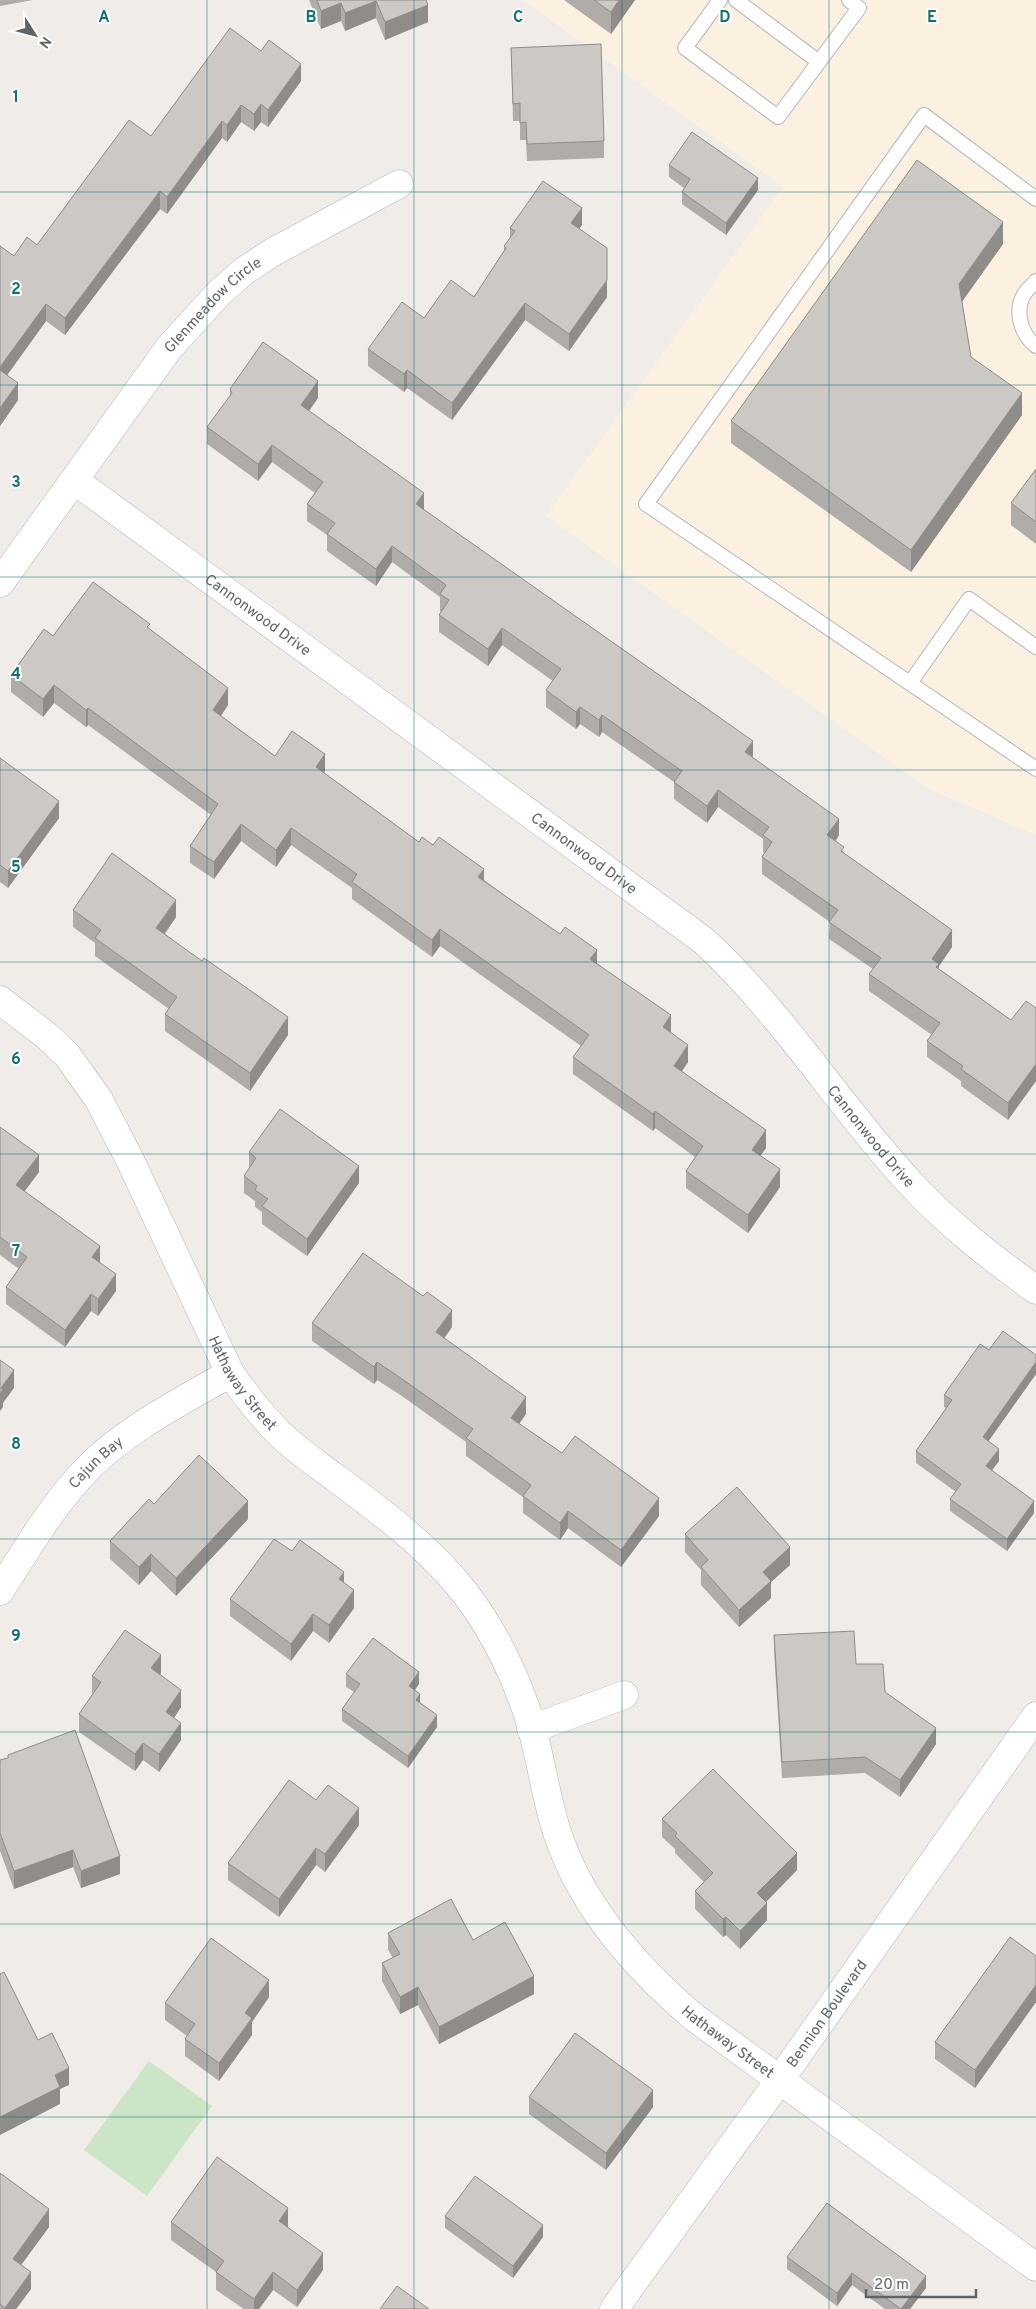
<svg xmlns="http://www.w3.org/2000/svg" width="1036" height="2309" font-family="Overpass,sans-serif">
<style>
.commercial{fill:#fcf1e1}
.green{fill:#cce5c7}
.lines{fill:none;stroke-linecap:round;stroke-linejoin:round}
.service-casing{stroke:#b3b6b9;stroke-width:16}
.minor-casing{stroke:#b3b6b9;stroke-width:29}
.tertiary-casing{stroke:#b3b6b9;stroke-width:29}
.service{stroke:#fff;stroke-width:14}
.minor{stroke:#fff;stroke-width:28}
.tertiary{stroke:#fff;stroke-width:28}
.wall{fill:#afaca9}
.shaded-wall{fill:#8f8c89}
.building{fill:#ccc8c4;stroke:#8f8c89}
.grid{fill:none;stroke:#0f766e;stroke-width:1;stroke-opacity:0.55}
.labels{text-anchor:middle;stroke-width:4;stroke-linejoin:round;paint-order:stroke}
.street-label{font-size:15px;fill:#5f6467;stroke:#fff}
.grid-label{font-size:16px;text-anchor:middle;font-weight:bold;fill:#0f766e;stroke:#fff;stroke-width:4;stroke-linejoin:round;paint-order:stroke}
</style>
<rect width="100%" height="100%" fill="#f0ede8"/>
<path class="commercial" d="M523,0H1036V835L927,788L546,516L783,187Z"/>
<path class="green" d="M149,2061L212,2106L147,2196L84,2150Z"/>
<g class="lines">
<defs>
<path id="service" d="M720,0L685,48L778,117L859,8L849,0
M736,0L819,62
M1036,199L924,115L646,504L1036,769
M1036,281C1033,285 1028,288 1025,293C1014,309 1020,334 1036,346
M910,683L969,599L1036,647"/>
<g id="minor">
<path id="s1" d="M74,480L704,941C782,1013 839,1106 911,1184C948,1224 992,1258 1036,1290"/>
<path id="s2" d="M0,583L169,348L218,294L244,271L273,252L399,184"/>
<path id="s3" d="M0,1000L47,1036L67,1055L99,1100L130,1160L230,1373C244,1393 259,1413 276,1430C294,1449 316,1463 337,1479C383,1513 430,1548 465,1593C491,1627 512,1669 526,1709C540,1749 544,1792 557,1832C581,1906 637,1969 695,2018L1036,2267"/>
<path id="s4" d="M0,1591C28,1547 54,1502 91,1465C131,1426 183,1401 230,1373"/>
<path d="M531,1729L624,1695"/>
</g>
<g id="tertiary">
<path id="s5" d="M614,2309L779,2081L1036,1716"/>
</g>
</defs>
<use href="#service" class="service-casing"/>
<use href="#minor" class="minor-casing"/>
<use href="#tertiary" class="tertiary-casing"/>
<use href="#service" class="service"/>
<use href="#minor" class="minor"/>
<use href="#tertiary" class="tertiary"/>
</g>
<path class="wall" d="M0,0H33L0,6Z
M309,0H426L428,22L385,40L376,18L345,31L341,21L321,29Z
M564,0H635L611,34Z
M511,48L604,141V158L527,161L526,140H520V121H513Z
M301,81L268,127L261,122L254,131L241,122L227,142L222,138L167,214L160,209L65,335L46,321L7,375L18,400L0,426V246L14,256L37,245L151,136Z
M669,165L758,190L726,235L682,204V192L684,188L669,177Z
M582,225L579,228L607,297L569,351L525,320L452,420L407,388L404,392L368,366V349L424,318L474,297L504,251V246L510,238V228Z
M1003,244L962,301L971,357L1022,415L911,572L731,443V421Z
M230,389L318,398L309,411L424,510L753,758L839,835L836,841L844,853L952,947L939,966V969L1011,1020L1036,1008V1081L1008,1120L961,1086V1081L927,1057V1041L932,1035L869,991V974L873,969L829,939L830,922L762,874V857L764,853L763,852V839L718,807L707,823L674,799V782L602,732L599,737L580,724L576,729L546,707V690L553,681L502,645L488,666L439,632V615L441,612L440,611V597L392,562L376,586L327,551V535L307,521V504L315,493L272,462L258,481L207,444V427L230,396Z
M1036,469V544L1011,525V503Z
M150,630L228,705L221,716L275,756L325,771L324,773L419,842L484,880L597,963L670,1033L688,1062L682,1071L766,1148L760,1156L780,1187L748,1233L686,1188V1171L695,1157L655,1128L653,1131L573,1074V1057L581,1046L440,946L432,957L352,899V888L291,845L276,867L241,841L214,879L190,863V846L211,815L88,725L86,727L54,703L43,717L11,692V675L53,636Z
M0,758L59,818L8,888L0,882Z
M73,910L176,917L165,934L288,1035L250,1091L165,1031V1014L169,1009L95,956V943L73,927Z
M0,1127L39,1172L24,1191L100,1262L116,1291L98,1316L91,1311L65,1347L6,1304V1287L19,1269L0,1255Z
M249,1152L359,1183L307,1256L262,1224V1212L255,1207V1201L244,1193V1176L249,1169Z
M312,1323L452,1327L444,1338L526,1414L519,1424L562,1453L659,1516L621,1567L568,1528L560,1540L523,1513V1497L466,1456V1442L402,1396L377,1380L374,1384L312,1341Z
M989,1350L1036,1355V1374L988,1441L999,1461L992,1470L1034,1513L1007,1551L950,1511V1499L956,1492L916,1463V1451L946,1408L944,1407V1395Z
M154,1504L248,1519L176,1596L151,1571L139,1585L110,1559V1541Z
M685,1534L790,1565L771,1582V1598L739,1627L701,1585V1570L685,1552Z
M292,1551L344,1583L354,1608L329,1643L313,1631L291,1661L230,1616V1599Z
M774,1635L856,1664L885,1692L936,1744L900,1797L865,1773L782,1778L774,1651Z
M161,1673L160,1674L181,1707L174,1718L181,1740L159,1772L143,1760L135,1771L79,1732V1714L93,1694L92,1693V1676Z
M346,1674L419,1684L415,1690L420,1703L437,1727L408,1768L342,1721V1709L354,1692L346,1687Z
M0,1760L120,1874L81,1888L73,1867L14,1889L0,1851Z
M316,1800L359,1825L325,1872L316,1865L279,1917L228,1880V1863Z
M662,1819L797,1870L766,1902L767,1920L740,1949L726,1935L723,1937L695,1909V1891L704,1882L675,1853V1849L662,1837Z
M388,1933L473,1940L534,1994L439,2044L418,2005L400,2014L382,1981V1963L393,1958L388,1950Z
M1036,1956V2002L975,2088L935,2059V2042Z
M269,1997L252,2022V2035L219,2081L185,2056V2039L187,2036L165,2020V2003Z
M529,2097L653,2107L606,2170L529,2114Z
M0,2173L49,2227L21,2265L31,2289L16,2309H0Z
M445,2216L543,2237L513,2278L445,2228Z
M171,2222L288,2226L287,2227L323,2270L297,2307L273,2290L259,2309H244L216,2290V2272L171,2240Z
M787,2257L926,2288L910,2309H885L852,2285L837,2306L787,2269Z"/>
<path class="shaded-wall" d="M619,0H635L611,34V12Z
M376,1V18L345,31V13Z
M341,3V21L321,29V11Z
M428,5V22L385,40V22Z
M301,64V81L268,127V110Z
M261,104V122L254,131V114Z
M241,105V122L227,142V125Z
M222,121V138L167,214V197Z
M758,178V190L726,235V223Z
M160,191V209L65,335V318Z
M582,208V225L571,240V223Z
M1003,222V244L959,306V284Z
M607,280V297L569,351V334Z
M525,303V320L452,420V403Z
M46,304V321L0,385V367Z
M407,370V388L404,392V374Z
M318,381V398L301,422V405Z
M18,383V400L0,426V408Z
M1022,393V415L911,572V550Z
M272,445V462L258,481V464Z
M424,493V510L416,521V504Z
M392,546V562L376,586V569Z
M502,628V645L488,666V649Z
M54,685V703L43,717V699Z
M228,688V705L213,727V710Z
M580,707V724L576,729V712Z
M88,708V725L86,727V710Z
M602,715V732L599,737V720Z
M753,741V757L745,752Z
M325,754V771L316,785V767Z
M718,790V807L707,823V806Z
M59,801V818L8,888V871Z
M839,819V835L827,852V835Z
M241,824V841L214,879V862Z
M291,828V845L276,867V850Z
M484,869V886L478,877Z
M176,900V917L156,945V928Z
M440,929V946L432,957V940Z
M952,930V947L939,966V981L932,959Z
M597,950V967L590,959Z
M671,1015V1033L663,1027Z
M288,1017V1035L250,1091V1073Z
M688,1045V1062L674,1083V1066Z
M1036,1064V1081L1008,1120V1103Z
M655,1111V1128L653,1131V1114Z
M766,1130V1148L752,1167V1150Z
M39,1155V1172L16,1203V1185Z
M359,1166V1183L307,1256V1239Z
M780,1169V1187L748,1233V1215Z
M100,1246V1264L92,1257Z
M116,1274V1291L98,1316V1299Z
M91,1294V1311L65,1347V1330Z
M452,1310V1327L436,1350V1332Z
M377,1362V1380L374,1384V1367Z
M1036,1362V1374L983,1449V1437Z
M14,1370V1388L3,1403V1407L0,1411V1394L1,1388Z
M526,1397V1414L511,1435V1418Z
M999,1449V1461L986,1478V1466Z
M659,1498V1516L621,1567V1550Z
M248,1501V1519L176,1596V1578Z
M1034,1501V1513L1007,1551V1539Z
M568,1511V1528L560,1540V1523Z
M790,1547V1565L771,1582V1598L739,1627V1610L763,1572Z
M151,1554V1571L139,1585V1567Z
M344,1572V1589L339,1579Z
M354,1590V1608L329,1643V1625Z
M313,1614V1631L291,1661V1644Z
M161,1655V1673L151,1686V1668Z
M419,1672V1684L409,1698V1686Z
M181,1690V1707L166,1730V1712Z
M420,1694V1706L416,1700Z
M437,1715V1727L408,1768V1756Z
M181,1723V1740L159,1772V1754Z
M936,1728V1744L900,1797V1780Z
M143,1743V1760L135,1771V1754Z
M359,1808V1825L325,1872V1854Z
M316,1848V1865L279,1917V1899Z
M73,1850V1867L14,1889V1871Z
M797,1853V1870L757,1911V1893Z
M120,1856V1874L81,1888V1871Z
M767,1903V1920L740,1949V1931Z
M726,1917V1935L723,1937V1919Z
M534,1976V1994L439,2044V2027Z
M269,1980V1997L252,2022V2035L219,2081V2063L245,2013Z
M1036,1985V2002L975,2088V2070Z
M418,1987V2005L400,2014V1997Z
M69,2068V2085L60,2089V2104L0,2135V2117L55,2075Z
M653,2090V2107L606,2170V2153Z
M288,2208V2226L279,2239V2221Z
M49,2209V2227L13,2276V2259Z
M543,2225V2237L513,2278V2266Z
M323,2253V2270L297,2307V2290Z
M31,2272V2289L16,2309H5V2308Z
M273,2272V2290L259,2309H254V2299Z
M852,2273V2285L837,2306V2293Z
M926,2276V2288L910,2309H901Z"/>
<path class="building" d="M317,0H426L428,5L385,22L376,1L345,13L341,3L321,11Z
M594,0H619L611,12Z
M230,28L261,51L269,40L301,64L268,110L261,104L254,114L241,105L227,125L222,121L167,197L160,191L65,318L46,304L0,367V246L14,256L27,237L37,245L129,120L151,136Z
M601,44L604,141L527,144L526,122L520,123V103L513,104L511,48Z
M692,132L758,178L726,223L682,192L690,179L669,165Z
M917,160L1003,222L959,284L971,357L1022,393L911,550L731,421Z
M543,181L582,208L571,223L607,248V280L569,334L525,303L452,403L407,370L404,374L368,349L402,302L424,318L451,280L474,297L506,248L504,246L515,231L510,228Z
M263,342L318,381L301,405L424,493L416,504L753,741L745,752L839,819L827,835L844,847L841,851L952,930L932,959L939,964L936,967L1011,1020L1026,1001L1036,1008V1064L1008,1103L961,1069L963,1066L927,1041L940,1023L869,974L881,958L829,922L838,910L762,857L772,842L763,835L769,827L718,790L707,806L674,782L682,771L602,715L599,720L580,707L576,712L546,690L561,669L502,628L488,649L439,615L449,600L440,594L446,585L392,546L376,569L327,534L335,523L307,504L323,482L272,445L258,464L207,427L232,393L230,389Z
M0,370L18,383L0,408Z
M1036,469V522L1011,503Z
M93,582L150,624L147,627L228,688L213,710L275,756L292,731L325,754L316,767L419,842L422,837L433,845L439,837L484,869L478,877L560,934L565,927L597,950L590,959L671,1015L663,1027L688,1045L674,1066L766,1130L752,1150L780,1169L748,1215L686,1171L703,1146L655,1111L653,1114L573,1057L589,1035L440,929L432,940L352,882L357,874L291,828L276,850L241,824L214,862L190,846L218,804L88,708L86,710L54,685L43,699L11,675L44,629L53,636Z
M0,758L59,801L8,871L0,865Z
M112,853L176,900L156,928L202,961L204,958L288,1017L250,1073L165,1014L177,997L95,938L101,930L73,910Z
M280,1109L359,1166L307,1239L262,1206L268,1199L255,1190L257,1186L244,1176L256,1158L249,1152Z
M0,1127L39,1155L16,1185L100,1246L92,1257L116,1274L98,1299L91,1294L65,1330L6,1287L27,1257L0,1237Z
M363,1253L423,1296L427,1292L452,1310L436,1332L526,1397L511,1418L562,1453L575,1436L659,1498L621,1550L568,1511L560,1523L523,1496L531,1485L466,1438L473,1429L402,1379L377,1362L374,1367L312,1323Z
M1003,1331L1036,1355V1362L983,1437L999,1449L986,1466L1034,1501L1007,1539L950,1499L961,1484L916,1451L952,1400L944,1395L980,1344L989,1350Z
M0,1360L14,1370L1,1388L3,1389L0,1394Z
M199,1455L248,1501L176,1578L151,1554L139,1567L110,1541L149,1499L154,1504Z
M737,1487L790,1547L763,1572L771,1581L739,1610L701,1567L708,1560L685,1534Z
M274,1539L292,1551L300,1540L344,1572L339,1579L354,1590L329,1625L313,1614L291,1644L230,1599Z
M125,1630L161,1655L151,1668L181,1690L166,1712L181,1723L159,1754L143,1743L135,1754L79,1714L101,1682L92,1676Z
M854,1631L856,1664H883L885,1692L936,1728L900,1780L865,1757L782,1762L774,1635Z
M373,1638L419,1672L409,1686L420,1694L416,1700L437,1715L408,1756L342,1709L360,1684L346,1674Z
M75,1730L120,1856L81,1871L73,1850L14,1871L0,1833V1760L8,1758V1755Z
M713,1769L797,1853L757,1893L767,1903L740,1931L726,1917L723,1919L695,1891L713,1873L675,1836L677,1833L662,1819Z
M289,1780L316,1800L328,1785L359,1808L325,1854L316,1848L279,1899L228,1863Z
M451,1899L473,1940L505,1922L534,1976L439,2027L418,1987L400,1997L382,1963L400,1954L388,1933Z
M1010,1937L1036,1956V1985L975,2070L935,2042Z
M211,1938L269,1980L245,2013L252,2018L219,2063L185,2039L195,2024L165,2003Z
M4,1972L38,2040L52,2033L69,2068L55,2075L60,2087L0,2117V1974Z
M575,2033L653,2090L606,2153L529,2097Z
M217,2157L288,2208L279,2221L323,2253L297,2290L273,2272L254,2299L216,2272L224,2261L171,2222Z
M0,2173L49,2209L13,2259L31,2272L5,2308L0,2304Z
M475,2176L543,2225L513,2266L445,2216Z
M827,2203L926,2276L901,2309L852,2273L837,2293L787,2257Z
M397,2286L429,2309H380Z"/>
<path class="grid" d="M207,0V2309M414,0V2309M622,0V2309M829,0V2309M0,192H1036M0,385H1036M0,577H1036M0,770H1036M0,962H1036M0,1154H1036M0,1347H1036M0,1539H1036M0,1732H1036M0,1924H1036M0,2117H1036"/>
<g class="labels">
<g class="street-label">
<text dy="5" stroke="none"><textPath href="#s2" startOffset="351">Glenmeadow Circle</textPath></text>
<text dy="5" stroke="none"><textPath href="#s1" startOffset="228">Cannonwood Drive</textPath></text>
<text dy="5" stroke="none"><textPath href="#s1" startOffset="632">Cannonwood Drive</textPath></text>
<text dy="5" stroke="none"><textPath href="#s1" startOffset="1038">Cannonwood Drive</textPath></text>
<text dy="5" stroke="none"><textPath href="#s3" startOffset="460">Hathaway Street</textPath></text>
<text dy="5" stroke="none"><textPath href="#s4" startOffset="161">Cajun Bay</textPath></text>
<text dy="5" stroke="none"><textPath href="#s5" startOffset="364">Bennion Boulevard</textPath></text>
<text dy="5" stroke="none"><textPath href="#s3" startOffset="1302">Hathaway Street</textPath></text>
</g>
</g>
<g class="grid-label">
<text x="104" y="22">A</text>
<text x="311" y="22">B</text>
<text x="518" y="22">C</text>
<text x="725" y="22">D</text>
<text x="932" y="22">E</text>
<text x="16" y="102">1</text>
<text x="16" y="294">2</text>
<text x="16" y="487">3</text>
<text x="16" y="679">4</text>
<text x="16" y="872">5</text>
<text x="16" y="1064">6</text>
<text x="16" y="1256">7</text>
<text x="16" y="1449">8</text>
<text x="16" y="1641">9</text>
</g>
<g transform="translate(35 35) rotate(126)" stroke="#ffffff" stroke-width="4" paint-order="stroke">
<path d="M0-4L9 19L0 12L-9 19Z" fill="#5f6467"/>
<text y="-8" font-size="14" font-weight="bold" text-anchor="middle" fill="#5f6467">N</text>
</g>
<path d="M866 2289v8h110v-8" fill="none" stroke="#5f6467" stroke-width="2.5"/>
<text x="874" y="2289" font-size="15" fill="#5f6467" stroke="#ffffff" stroke-width="4" paint-order="stroke">20 m</text>
</svg>
